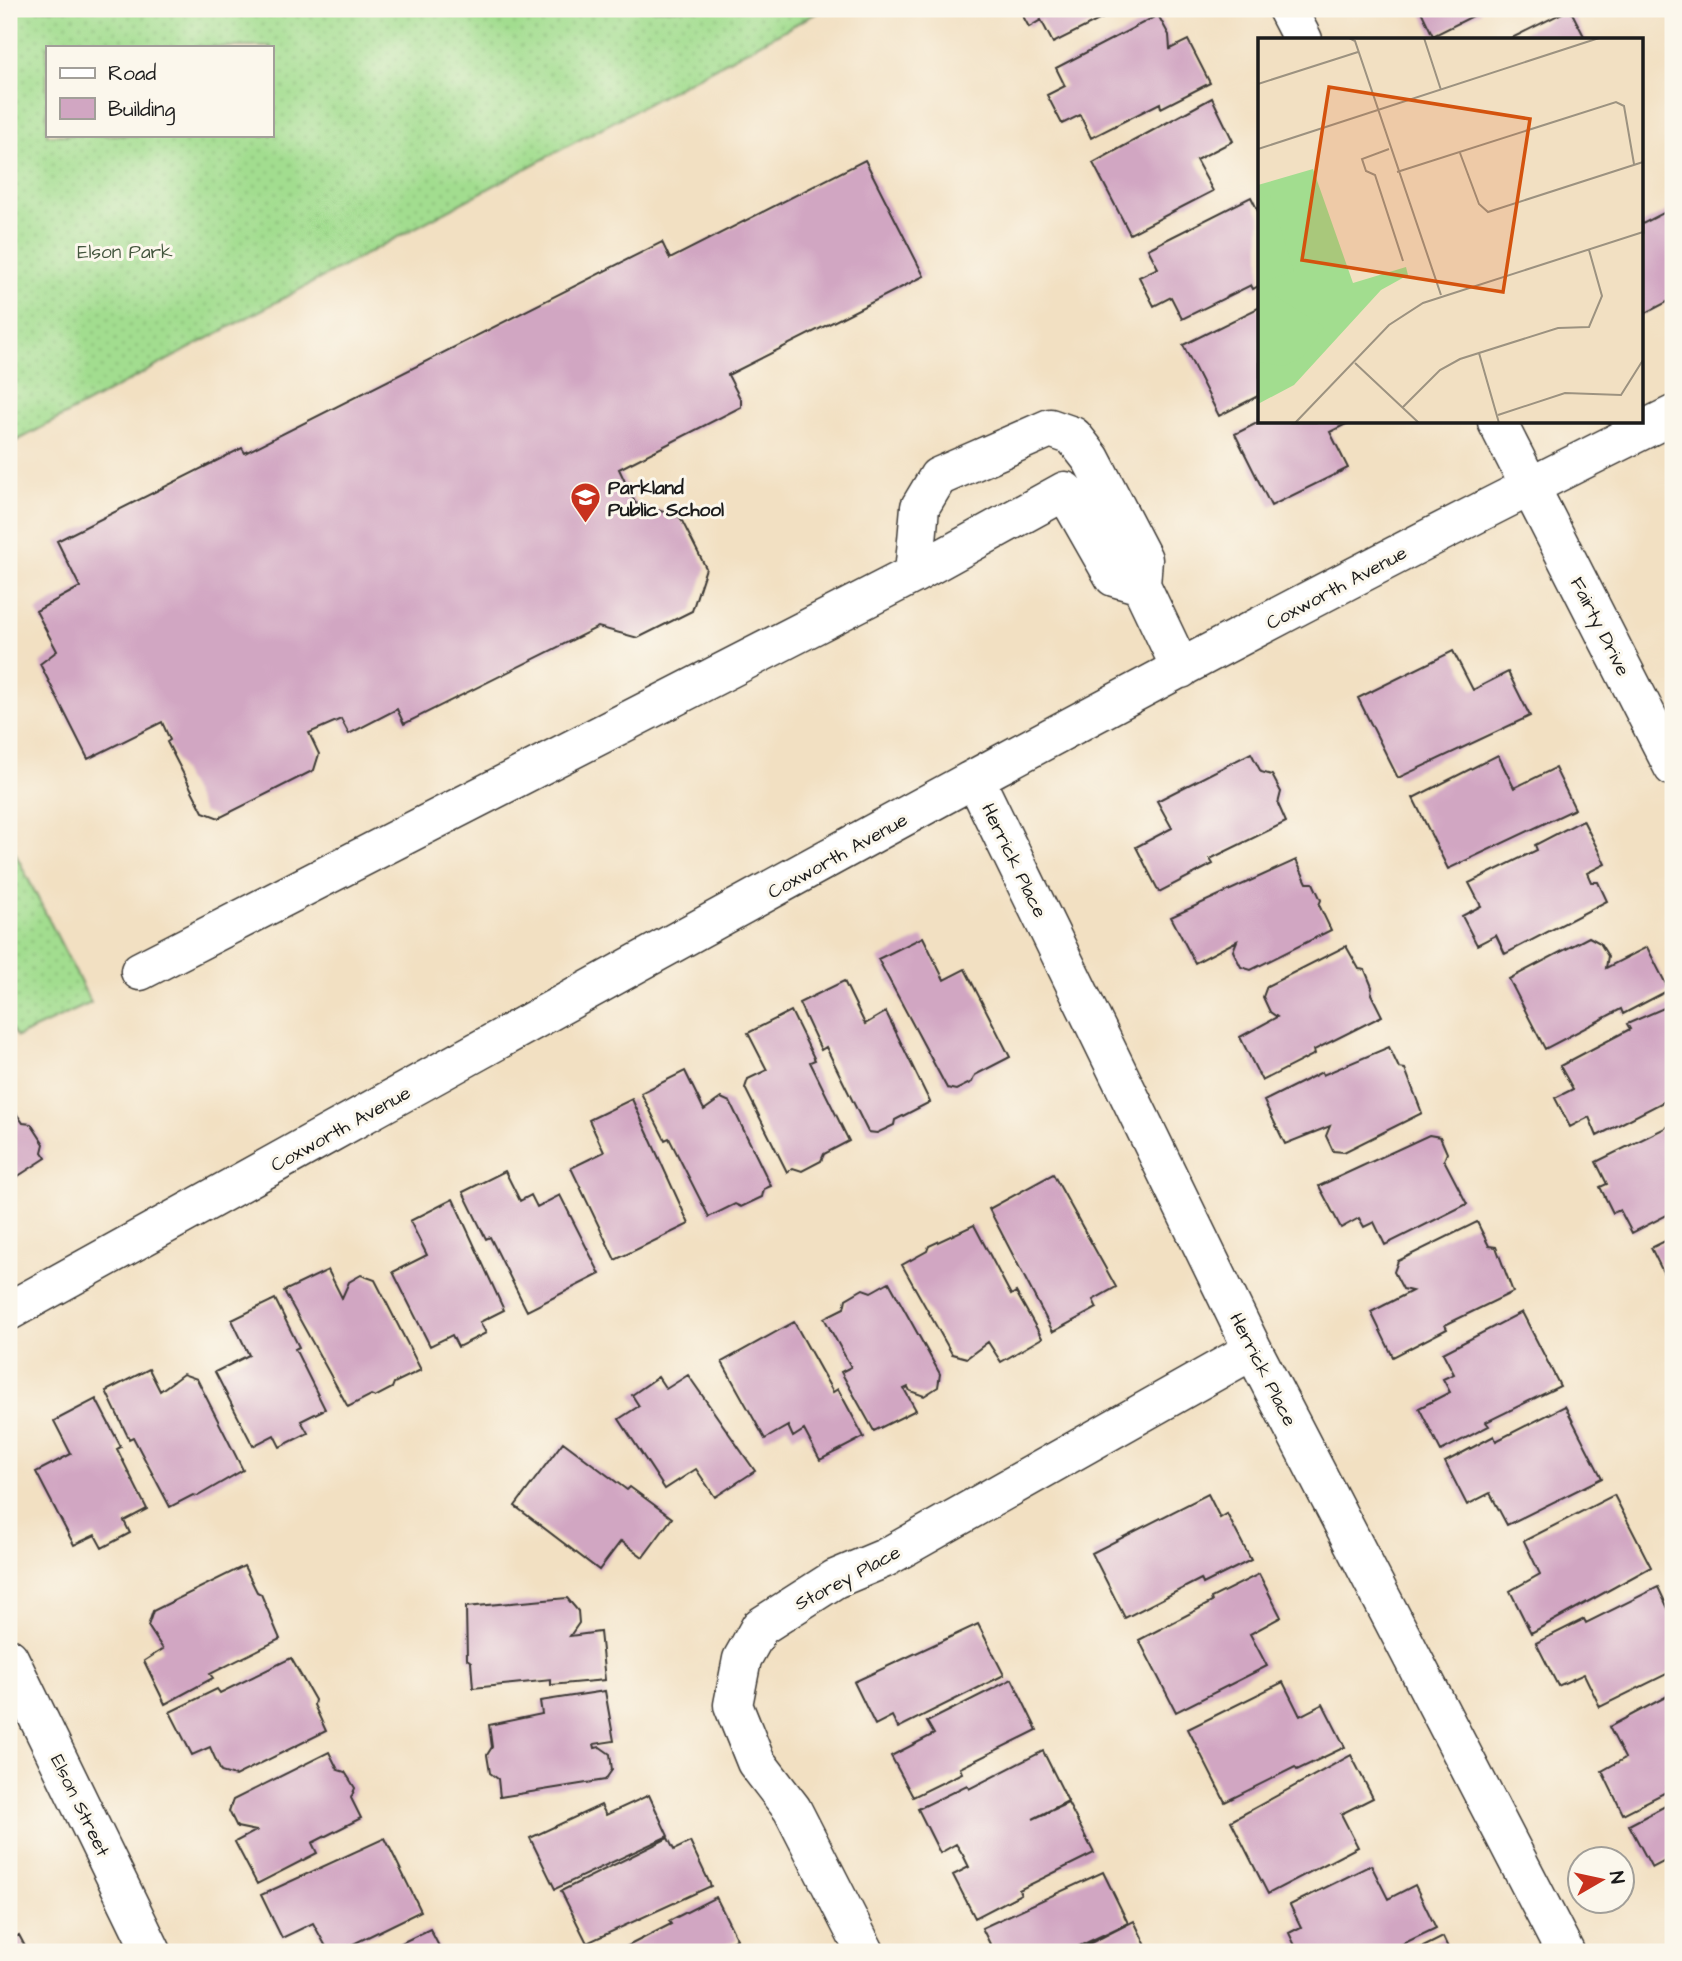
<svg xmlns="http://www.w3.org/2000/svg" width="1682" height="1961" font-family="'Architects Daughter',sans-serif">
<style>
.grass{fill:url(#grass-dots);stroke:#5f7c56;stroke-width:2;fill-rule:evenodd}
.building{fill:#d1a6c2}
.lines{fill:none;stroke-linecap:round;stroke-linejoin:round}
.minor-casing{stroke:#3c3935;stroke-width:41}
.minor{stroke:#fff;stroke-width:38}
.labels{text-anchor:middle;stroke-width:6;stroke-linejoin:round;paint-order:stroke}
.park-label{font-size:19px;fill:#44563e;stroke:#fbf7ec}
.poi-label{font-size:19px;font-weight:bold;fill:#1c1c1c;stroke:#fbf7ec;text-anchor:start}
.street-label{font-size:19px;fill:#1c1c1c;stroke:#fbf7ec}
.inset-road{fill:none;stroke:#9c9280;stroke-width:2}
.view{fill:#d4530e;fill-opacity:0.15;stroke:#d4530e;stroke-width:3.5}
.inset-edge{fill:none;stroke:#1c1c1c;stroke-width:3.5}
</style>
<defs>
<pattern id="grass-dots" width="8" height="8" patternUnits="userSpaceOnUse" patternTransform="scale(1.75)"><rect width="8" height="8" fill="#a2dd8f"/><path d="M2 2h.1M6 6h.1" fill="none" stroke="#8bbd7b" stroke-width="1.8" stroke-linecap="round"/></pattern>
</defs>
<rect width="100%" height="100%" fill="#fbf7ec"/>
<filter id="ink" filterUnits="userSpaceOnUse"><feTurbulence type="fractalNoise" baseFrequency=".0143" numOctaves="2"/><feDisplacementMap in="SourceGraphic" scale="14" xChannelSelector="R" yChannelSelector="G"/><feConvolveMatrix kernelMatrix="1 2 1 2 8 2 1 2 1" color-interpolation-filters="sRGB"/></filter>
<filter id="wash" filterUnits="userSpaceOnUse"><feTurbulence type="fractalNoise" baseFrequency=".00686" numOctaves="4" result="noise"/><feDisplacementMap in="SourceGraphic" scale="28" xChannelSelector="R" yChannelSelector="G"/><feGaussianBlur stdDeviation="1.57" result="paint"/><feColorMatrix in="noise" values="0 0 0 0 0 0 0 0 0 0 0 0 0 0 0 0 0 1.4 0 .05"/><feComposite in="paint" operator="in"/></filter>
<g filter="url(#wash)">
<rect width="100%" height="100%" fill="#f2e0c2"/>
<path class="grass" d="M9,9H824L9,445ZM47,47H271V135H47Z
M9,841L91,1003L17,1037L9,1026Z"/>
<g id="blocks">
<path class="building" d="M1019,9H1121L1053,43L1041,20L1029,27Z
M1420,9H1480L1481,12L1433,36Z
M1570,9L1586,40H1508Z
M1158,15L1169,35L1170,49L1188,40L1210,83L1161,108L1160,103L1091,138L1080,115L1062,124L1047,95L1065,86L1056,68Z
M1212,98L1233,141L1196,160L1213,191L1130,234L1093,163Z
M865,160L924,276L728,375L741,400V407L619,469L635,503L680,517L706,568L692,611L638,638L598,627L404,724L397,709L349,734L341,719L309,733L319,754L314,770L219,818L203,812L167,742L170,740L162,722L88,759L40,664L57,651L36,611L80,587L57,541L242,448L245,453L662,242L670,259Z
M1251,197L1260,215V285L1253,289L1251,285L1182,319L1171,297L1154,306L1139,277L1158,268L1148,249Z
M1671,209L1673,299L1642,315V224Z
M1260,307V395L1219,416L1183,345Z
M1259,422H1350L1330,432L1348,468L1271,506L1235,434Z
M1453,651L1473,690L1508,672L1530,716L1398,778L1358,698Z
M1251,753L1261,772L1272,775L1281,792L1278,804L1286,822L1210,859L1213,864L1159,892L1136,847L1172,828L1157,801Z
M1498,755L1514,788L1555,768L1575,809L1448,869L1413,798Z
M1583,820L1605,864L1587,873L1591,882H1598L1607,901L1505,954L1496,935L1477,945L1462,916L1481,906L1469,883L1537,850L1535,845Z
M1296,860L1307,883H1313L1321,900L1319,905L1331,930L1251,970L1241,967L1233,951L1237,941L1195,963L1171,917Z
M923,937L944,980L965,969L1010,1057L975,1075L972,1082L956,1090L947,1088L878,959Z
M1589,937L1600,943L1608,956L1606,968L1647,947L1669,990L1623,1014L1621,1009L1545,1049L1509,979Z
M1346,946L1359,969L1365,970L1372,987L1371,994L1382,1016L1314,1050L1315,1054L1262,1081L1240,1037L1277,1017L1270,1012L1263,997L1267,986Z
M844,981L865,1024L886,1012L930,1102L895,1120L894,1125L877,1133L868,1132L826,1047L821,1050L799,1003Z
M1673,1004V1097L1597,1136L1589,1117L1570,1127L1555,1098L1573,1089L1560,1066L1630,1029L1627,1024Z
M791,1011L815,1060L810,1062L849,1141L824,1154L821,1161L802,1171L793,1168L787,1172L745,1088L748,1079L767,1070L748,1033Z
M1389,1047L1399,1068L1405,1069L1422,1113L1344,1152L1333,1151L1326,1136L1330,1126L1285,1144L1264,1101L1322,1072L1323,1075Z
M685,1071L704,1110L721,1098L730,1102L771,1186L764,1189L762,1197L741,1207L735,1204L709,1217L669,1138L665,1140L641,1093Z
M632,1099L689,1224L615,1260L571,1168L604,1152L589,1120Z
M9,1103L23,1123L31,1124L44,1144L42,1152L46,1158L9,1182Z
M1673,1124V1212L1632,1233L1620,1210L1613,1213L1600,1187L1607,1184L1596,1162Z
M1429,1135L1440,1137L1447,1153L1444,1160L1467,1204L1385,1245L1374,1222L1364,1227L1359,1218L1341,1228L1319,1186Z
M505,1171L520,1201L531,1195L537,1207L560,1195L600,1274L527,1311L490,1237L486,1239L463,1192Z
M1053,1174L1116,1287L1093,1300L1097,1308L1053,1332L989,1209Z
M453,1199L504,1310L480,1322L486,1333L458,1347L452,1335L430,1346L393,1272L427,1255L410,1221Z
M1477,1222L1489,1246L1496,1247L1513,1292L1445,1325L1447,1329L1393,1357L1371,1312L1412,1291L1403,1289L1394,1272L1398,1261Z
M974,1225L1011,1295L1016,1292L1042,1338L1001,1362L988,1342L967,1358L952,1354L902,1265L927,1251L929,1246Z
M1673,1237V1292L1651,1248Z
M328,1270L342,1298L349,1282L361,1275L375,1280L421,1370L394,1383L392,1388L375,1397L371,1395L348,1407L284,1291Z
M889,1282L940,1374L938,1387L924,1396L910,1391L908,1387L904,1389L916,1410L874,1431L841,1372L851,1367L824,1318L844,1308L846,1299L863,1289L871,1292Z
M275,1299L299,1347L295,1349L325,1409L301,1421L308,1433L280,1447L274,1435L253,1446L215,1372L249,1355L232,1320Z
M1522,1312L1560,1386L1486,1422L1489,1426L1441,1451L1419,1408L1450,1392L1443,1379L1454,1374L1443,1353Z
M794,1322L833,1392L838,1389L864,1437L820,1460L804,1430L793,1437L788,1426L765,1439L722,1362Z
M149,1369L160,1391L183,1374L197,1379L243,1470L198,1496L193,1495L170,1507L133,1437L129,1439L106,1391Z
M688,1375L755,1471L715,1497L696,1469L665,1489L619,1419L639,1406L632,1395L658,1377L666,1389Z
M96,1399L121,1447L117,1449L147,1509L124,1521L130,1533L102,1548L95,1535L74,1545L36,1472L71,1454L54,1421Z
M1565,1406L1602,1478L1507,1525L1490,1493L1467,1505L1445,1462L1494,1436L1496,1441Z
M563,1442L627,1490L630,1487L672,1518L643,1557L621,1541L599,1570L515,1506Z
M1208,1494L1220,1518L1227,1514L1251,1560L1203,1584L1201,1579L1125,1618L1092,1553Z
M1614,1495L1651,1567L1531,1633L1510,1591L1540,1574L1524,1541Z
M244,1566L257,1592L261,1594L280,1639L210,1674L213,1678L165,1704L144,1661L163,1649L148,1626L153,1611Z
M1259,1574L1281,1617L1250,1634L1267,1666L1176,1712L1139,1640L1212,1602L1211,1598Z
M1658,1587L1673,1619V1671L1600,1707L1584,1674L1558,1686L1536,1643L1584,1619L1586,1623Z
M567,1598L578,1611L579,1623L570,1636L600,1632L605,1680L551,1685V1680L473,1688L471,1662L467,1659L466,1607Z
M978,1624L1004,1675L898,1728L892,1716L875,1725L854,1682Z
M291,1658L315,1700L314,1705L326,1731L235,1776L221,1772L210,1747L192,1755L170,1712L217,1689L220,1693Z
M1012,1679L1037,1730L960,1768L962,1773L913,1797L891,1756L934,1734L927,1722Z
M1283,1682L1300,1716L1323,1704L1345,1747L1297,1770L1295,1767L1225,1802L1188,1729Z
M605,1691L614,1741L594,1744L595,1748L600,1747L610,1754L612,1770L605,1780L500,1797L498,1779L490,1773L487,1755L492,1747L489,1725L542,1714L540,1701Z
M1673,1693V1784L1667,1787L1670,1790L1623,1814L1602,1771L1625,1758L1609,1727Z
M1043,1751L1068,1801L1033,1819L1068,1803L1094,1853L1019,1890L1021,1894L975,1918L953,1875L969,1867L963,1855L956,1844L940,1853L918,1809L967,1785L969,1789Z
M329,1752L338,1770L345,1772L355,1788L351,1798L361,1818L312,1843L317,1853L257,1884L235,1842L256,1831L237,1827L229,1811L233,1800Z
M1351,1755L1373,1798L1341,1814L1358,1847L1268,1894L1231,1821Z
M649,1795L668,1836L555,1889L530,1838L601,1805L606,1815Z
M1673,1802V1857L1652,1868L1629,1825Z
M385,1838L421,1911L337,1952H329L313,1923L282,1938L261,1895Z
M668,1838L674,1850L690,1842L711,1886L587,1943L561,1891Z
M1371,1865L1388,1899L1415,1885L1436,1928L1388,1951L1386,1948L1377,1952H1298L1289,1933L1301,1927L1290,1905Z
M1103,1872L1128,1923L1067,1952H994L982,1928Z
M716,1897L737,1939L712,1952H616L671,1924L669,1921Z
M1134,1921L1149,1952H1073Z
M430,1929L442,1952H383Z
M19,1935L28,1952H9V1941Z
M1443,1937L1450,1952H1413Z"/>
</g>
</g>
<g filter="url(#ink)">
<use href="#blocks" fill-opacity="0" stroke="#3c3935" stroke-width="2"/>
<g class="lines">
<defs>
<path id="minor" d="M1287,9L1303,40
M1497,422L1673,767
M914,574L1065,491L1114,577L1141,585
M975,779L1253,1350L1565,1952
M140,971L914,574L920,507L938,477L1050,428L1073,436L1091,459L1143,559L1141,585L1181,669
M9,1311C560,1007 1109,694 1673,415
M9,1658L152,1952
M865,1952L792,1809L756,1762L733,1705L742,1659L760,1627L835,1579L885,1558L1253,1350"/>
</defs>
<use href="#minor" class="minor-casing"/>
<use href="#minor" class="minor"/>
</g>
</g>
<defs>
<symbol id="school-pin" viewBox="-11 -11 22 30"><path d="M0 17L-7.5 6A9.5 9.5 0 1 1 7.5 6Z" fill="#c8321e" stroke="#fbf7ec"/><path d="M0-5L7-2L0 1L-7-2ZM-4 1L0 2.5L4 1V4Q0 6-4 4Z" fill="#fff"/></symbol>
</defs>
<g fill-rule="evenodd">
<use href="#school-pin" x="568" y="480" width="35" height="47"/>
</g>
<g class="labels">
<g class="park-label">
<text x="125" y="258">Elson Park</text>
</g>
<g class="poi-label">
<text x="608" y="494">Parkland<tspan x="608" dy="22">Public School</tspan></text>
</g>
<g class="street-label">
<text transform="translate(1336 587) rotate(-28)" y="7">Coxworth Avenue</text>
<text transform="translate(1601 626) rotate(63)" y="7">Fairty Drive</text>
<text transform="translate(837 855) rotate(-29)" y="7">Coxworth Avenue</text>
<text transform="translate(1015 860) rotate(64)" y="7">Herrick Place</text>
<text transform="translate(340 1128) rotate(-29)" y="7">Coxworth Avenue</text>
<text transform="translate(1264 1369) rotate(63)" y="7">Herrick Place</text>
<text transform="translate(847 1577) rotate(-28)" y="7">Storey Place</text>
<text transform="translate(81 1805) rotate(64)" y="7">Elson Street</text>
</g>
</g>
<g transform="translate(1258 38)">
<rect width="385" height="385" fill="#f2e0c2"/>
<path d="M55,131L95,245L148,229L150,237L123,252L36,347L0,366V147Z" fill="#a2dd8f"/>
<path d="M12,157L36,233L0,245V161ZM10,253L66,289L45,319L25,328L0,324V273Z" fill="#a2dd8f"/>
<path class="inset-road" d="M91,0L97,3L183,257M166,0L183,52M0,46L100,14M0,111L341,0M131,111L104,121L108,133L117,137L145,223M202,115L221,166L230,174L385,124M139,134L358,64L366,68L376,126M221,315L241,385M97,325L161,385M145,369L182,332L202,321L300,290L331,289L344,258L331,212M240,377L307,355L363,357L385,322M37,385L131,287L165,265L385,194"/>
<path class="view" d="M71,49L272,81L245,254L44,222Z"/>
<rect width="385" height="385" class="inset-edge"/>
</g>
<rect width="1682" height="1961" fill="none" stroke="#fbf7ec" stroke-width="35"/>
<rect x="46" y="46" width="228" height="91" fill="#fbf7ec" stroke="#a29f99" stroke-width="2"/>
<rect x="60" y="68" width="35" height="10" fill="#ffffff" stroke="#a29f99" stroke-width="2"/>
<text x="108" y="80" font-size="21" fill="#1c1c1c">Road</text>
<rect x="60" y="98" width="35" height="21" fill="#d1a6c2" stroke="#a29f99" stroke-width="2"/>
<text x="108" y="116" font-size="21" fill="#1c1c1c">Building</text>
<g transform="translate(1601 1880) rotate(81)"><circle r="33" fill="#fbf7ec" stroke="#a29f99" stroke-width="2"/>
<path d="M0-5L12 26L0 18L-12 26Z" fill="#c8321e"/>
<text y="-10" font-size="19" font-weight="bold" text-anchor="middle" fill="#1c1c1c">N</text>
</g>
</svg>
